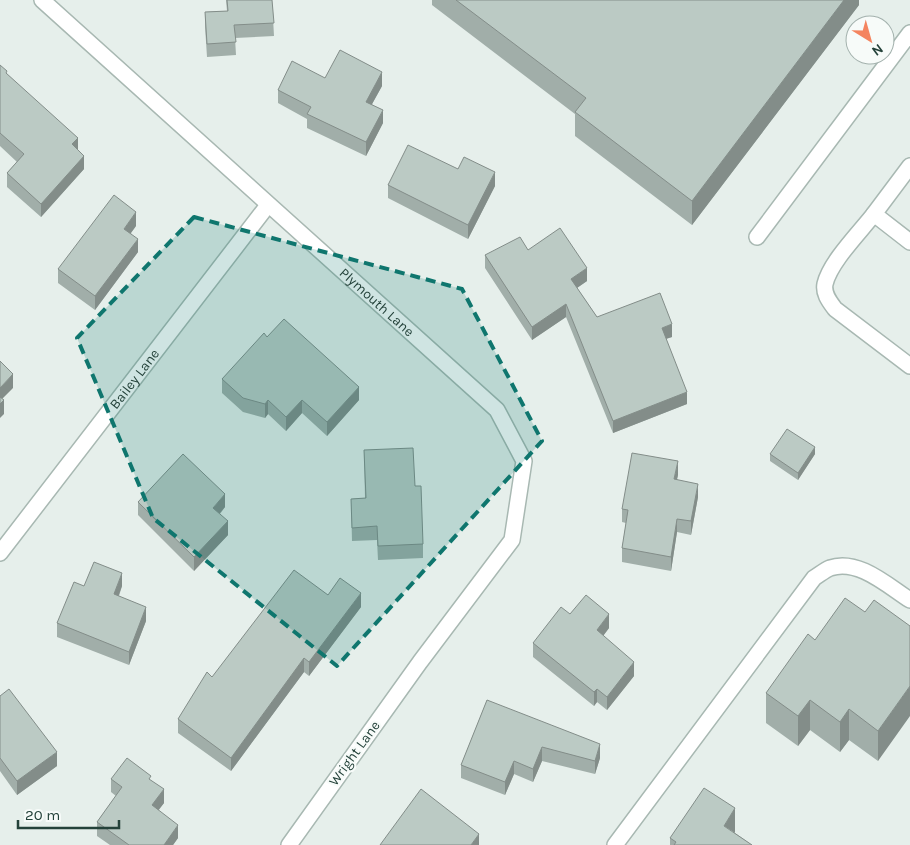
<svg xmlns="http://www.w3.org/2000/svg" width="910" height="845" font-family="Karla,sans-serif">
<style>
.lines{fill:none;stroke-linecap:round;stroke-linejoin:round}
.minor-casing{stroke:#a8b8b2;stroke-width:18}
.minor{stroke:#fff;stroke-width:15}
.wall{fill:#a1aea9}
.shaded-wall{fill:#838d89}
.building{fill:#bbcac4;stroke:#838d89}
.marked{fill:#0f766e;fill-opacity:0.2;stroke:#0f766e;stroke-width:4;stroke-dasharray:10 6;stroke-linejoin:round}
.labels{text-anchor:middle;stroke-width:4.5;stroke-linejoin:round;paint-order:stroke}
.street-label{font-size:14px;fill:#24423a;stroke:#f7fbf9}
</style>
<rect width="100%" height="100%" fill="#e6efeb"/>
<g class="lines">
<defs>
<g id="minor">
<path id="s1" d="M42,0L497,410L524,461L512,540L420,662L289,845"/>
<path d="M910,166L874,214L910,242"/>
<path d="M874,214C860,232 830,262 825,284C823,294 830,302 835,309L910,366"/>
<path d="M757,237L910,33"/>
<path id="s2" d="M0,553L268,205"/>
<path d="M615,845L814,578C819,575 825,570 830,568C858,558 888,586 910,600"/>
</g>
</defs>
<use href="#minor" class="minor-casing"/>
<use href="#minor" class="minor"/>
</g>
<path class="wall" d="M226,0H272L274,36L235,38L236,55L207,57L205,26V12L227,11Z
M432,0H859V5L692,225L575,136V114L432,5Z
M0,65L7,74L78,150L84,169L41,217L7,187V173L17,162L0,146Z
M325,78L382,86L372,104L383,123L366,156L307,128V119L278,103V90Z
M458,169L495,186L468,239L388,198V185Z
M136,226L131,233L138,252L95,310L58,283V269Z
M528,250L587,281L577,288L597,317L672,337L666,339L687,404L613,433L566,317L532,340L485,268V255Z
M267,337L359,400L327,436L302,413L286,431L268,414L265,418L243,412L222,393V379Z
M364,450L415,486L423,544V558L378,560L377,540L352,541L351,499L365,498Z
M770,454H815L798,480L770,461Z
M678,475L677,479L698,497L691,535L677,532L671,571L622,562V548L626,523L622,522V509Z
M138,502L225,507L220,514L228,535L194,571L138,515Z
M84,586H122L119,596L146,621L129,665L57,637V623Z
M328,595L361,607L309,676L304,672L231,771L178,733V719L212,677Z
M865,612L910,626L878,761L849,740L840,752L810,730L798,746L766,723V693L815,640Z
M570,614L609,628L603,636L634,676L607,710L597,702L594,706L533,657V643Z
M0,696L57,766L17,795L0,771Z
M487,700L600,758L595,774L542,761L533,782L514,774L505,795L461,778V765Z
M111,779L151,781L164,803L158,810L178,838L173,845H110L97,836V822L116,796L111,792Z
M735,833L752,845H670V838Z"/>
<path class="shaded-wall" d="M844,0H859V5L692,225V201Z
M382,72V86L366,115V102Z
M383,110V123L366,156V142Z
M78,138V151L72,144Z
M84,156V169L41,217V204Z
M495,172V186L468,239V225Z
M136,212V226L124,242V229Z
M138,239V252L95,310V296Z
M587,268V281L571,292V279Z
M566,304V317L532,340V327Z
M672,324V337L662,340V328Z
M13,374V388L0,401V388Z
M359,387V400L327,436V422Z
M687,392V404L613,433V421Z
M4,400V414L0,418V404Z
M268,400V414L265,418V404Z
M302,400V413L286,431V417Z
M815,447V454L798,480V473Z
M678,461V475L674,492V479Z
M698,484V497L691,535V521Z
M225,494V507L213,521V508Z
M677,519V532L671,571V557Z
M228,521V535L194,571V557Z
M122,573V586L114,608V594Z
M361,593V607L309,676V662Z
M146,607V621L129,665V652Z
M609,614V628L597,644V630Z
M304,658V672L231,771V758Z
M634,662V676L607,710V697Z
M910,686V716L878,761V731Z
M597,689V702L594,706V692Z
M810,700V730L798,746V716Z
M849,709V740L840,752V722Z
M600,744V758L595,774V761Z
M542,747V761L533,782V769Z
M57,752V766L17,795V781Z
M514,761V774L505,795V782Z
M164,789V803L152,819V805Z
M735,808V833L724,826Z
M178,825V838L173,845H164Z
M479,834V845H471Z"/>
<path class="building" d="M227,0H272L274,23L234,25L236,42L207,44L205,12L228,11Z
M456,0H844L692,201L575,112L586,98Z
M340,50L382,72L366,102L383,110L366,142L307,114L311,107L278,90L292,61L325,78Z
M0,65L7,71L6,73L78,138L72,144L84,156L41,204L7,173L24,154L0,133Z
M408,145L458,169L464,157L495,172L468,225L388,185Z
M114,195L136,212L124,229L138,239L95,296L58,269Z
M560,228L587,268L571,279L597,317L660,293L672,324L662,328L687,392L613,421L566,304L532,327L485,255L520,237L528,250Z
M284,319L359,387L327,422L302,400L286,417L268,400L265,404L243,398L222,379L264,333L267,337Z
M0,361L13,374L0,388Z
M0,397L4,400L0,404Z
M787,429L815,447L798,473L770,454Z
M413,448L415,486H421L423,544L378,546L377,526L352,528L351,499L366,498L364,450Z
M632,453L678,461L674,479L698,484L691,521L677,519L671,557L622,548L628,510L622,509Z
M183,454L225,494L213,508L228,521L194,557L138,502Z
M94,562L122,573L114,594L146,607L129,652L57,623L74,582L84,586Z
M294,570L328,595L340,578L361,593L309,662L304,658L231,758L178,719L207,672L212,677Z
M586,595L609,614L597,630L634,662L607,697L597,689L594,692L533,643L561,607L570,614Z
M845,598L865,612L874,600L910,626V686L878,731L849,709L840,722L810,700L798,716L766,693L808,634L815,640Z
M9,689L57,752L17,781L0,758V696Z
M487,700L600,744L595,761L542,747L533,769L514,761L505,782L461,765Z
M127,758L151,776L149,779L164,789L152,805L178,825L164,845H129L97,822L122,787L111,779Z
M704,788L735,808L724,826L752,845H674L676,842L670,838Z
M421,789L479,834L471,845H380Z"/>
<path class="marked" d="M194,217L462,289L542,441L337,666L153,518L77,338Z"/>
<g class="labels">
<g class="street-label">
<text dy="5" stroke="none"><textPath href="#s1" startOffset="451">Plymouth Lane</textPath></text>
<text dy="5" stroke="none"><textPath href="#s2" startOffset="220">Bailey Lane</textPath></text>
<text transform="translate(354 753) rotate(-54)" y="5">Wright Lane</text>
</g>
</g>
<g transform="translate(870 40) rotate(143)"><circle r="24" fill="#f7fbf9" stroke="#a3b1ad"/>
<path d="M0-4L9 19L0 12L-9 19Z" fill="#f4845f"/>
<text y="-8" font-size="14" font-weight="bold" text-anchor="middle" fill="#24423a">N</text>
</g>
<path d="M18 820v8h101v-8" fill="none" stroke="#24423a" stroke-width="2.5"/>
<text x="25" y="820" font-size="15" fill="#24423a" stroke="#f7fbf9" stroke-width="4" paint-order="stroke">20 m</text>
</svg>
